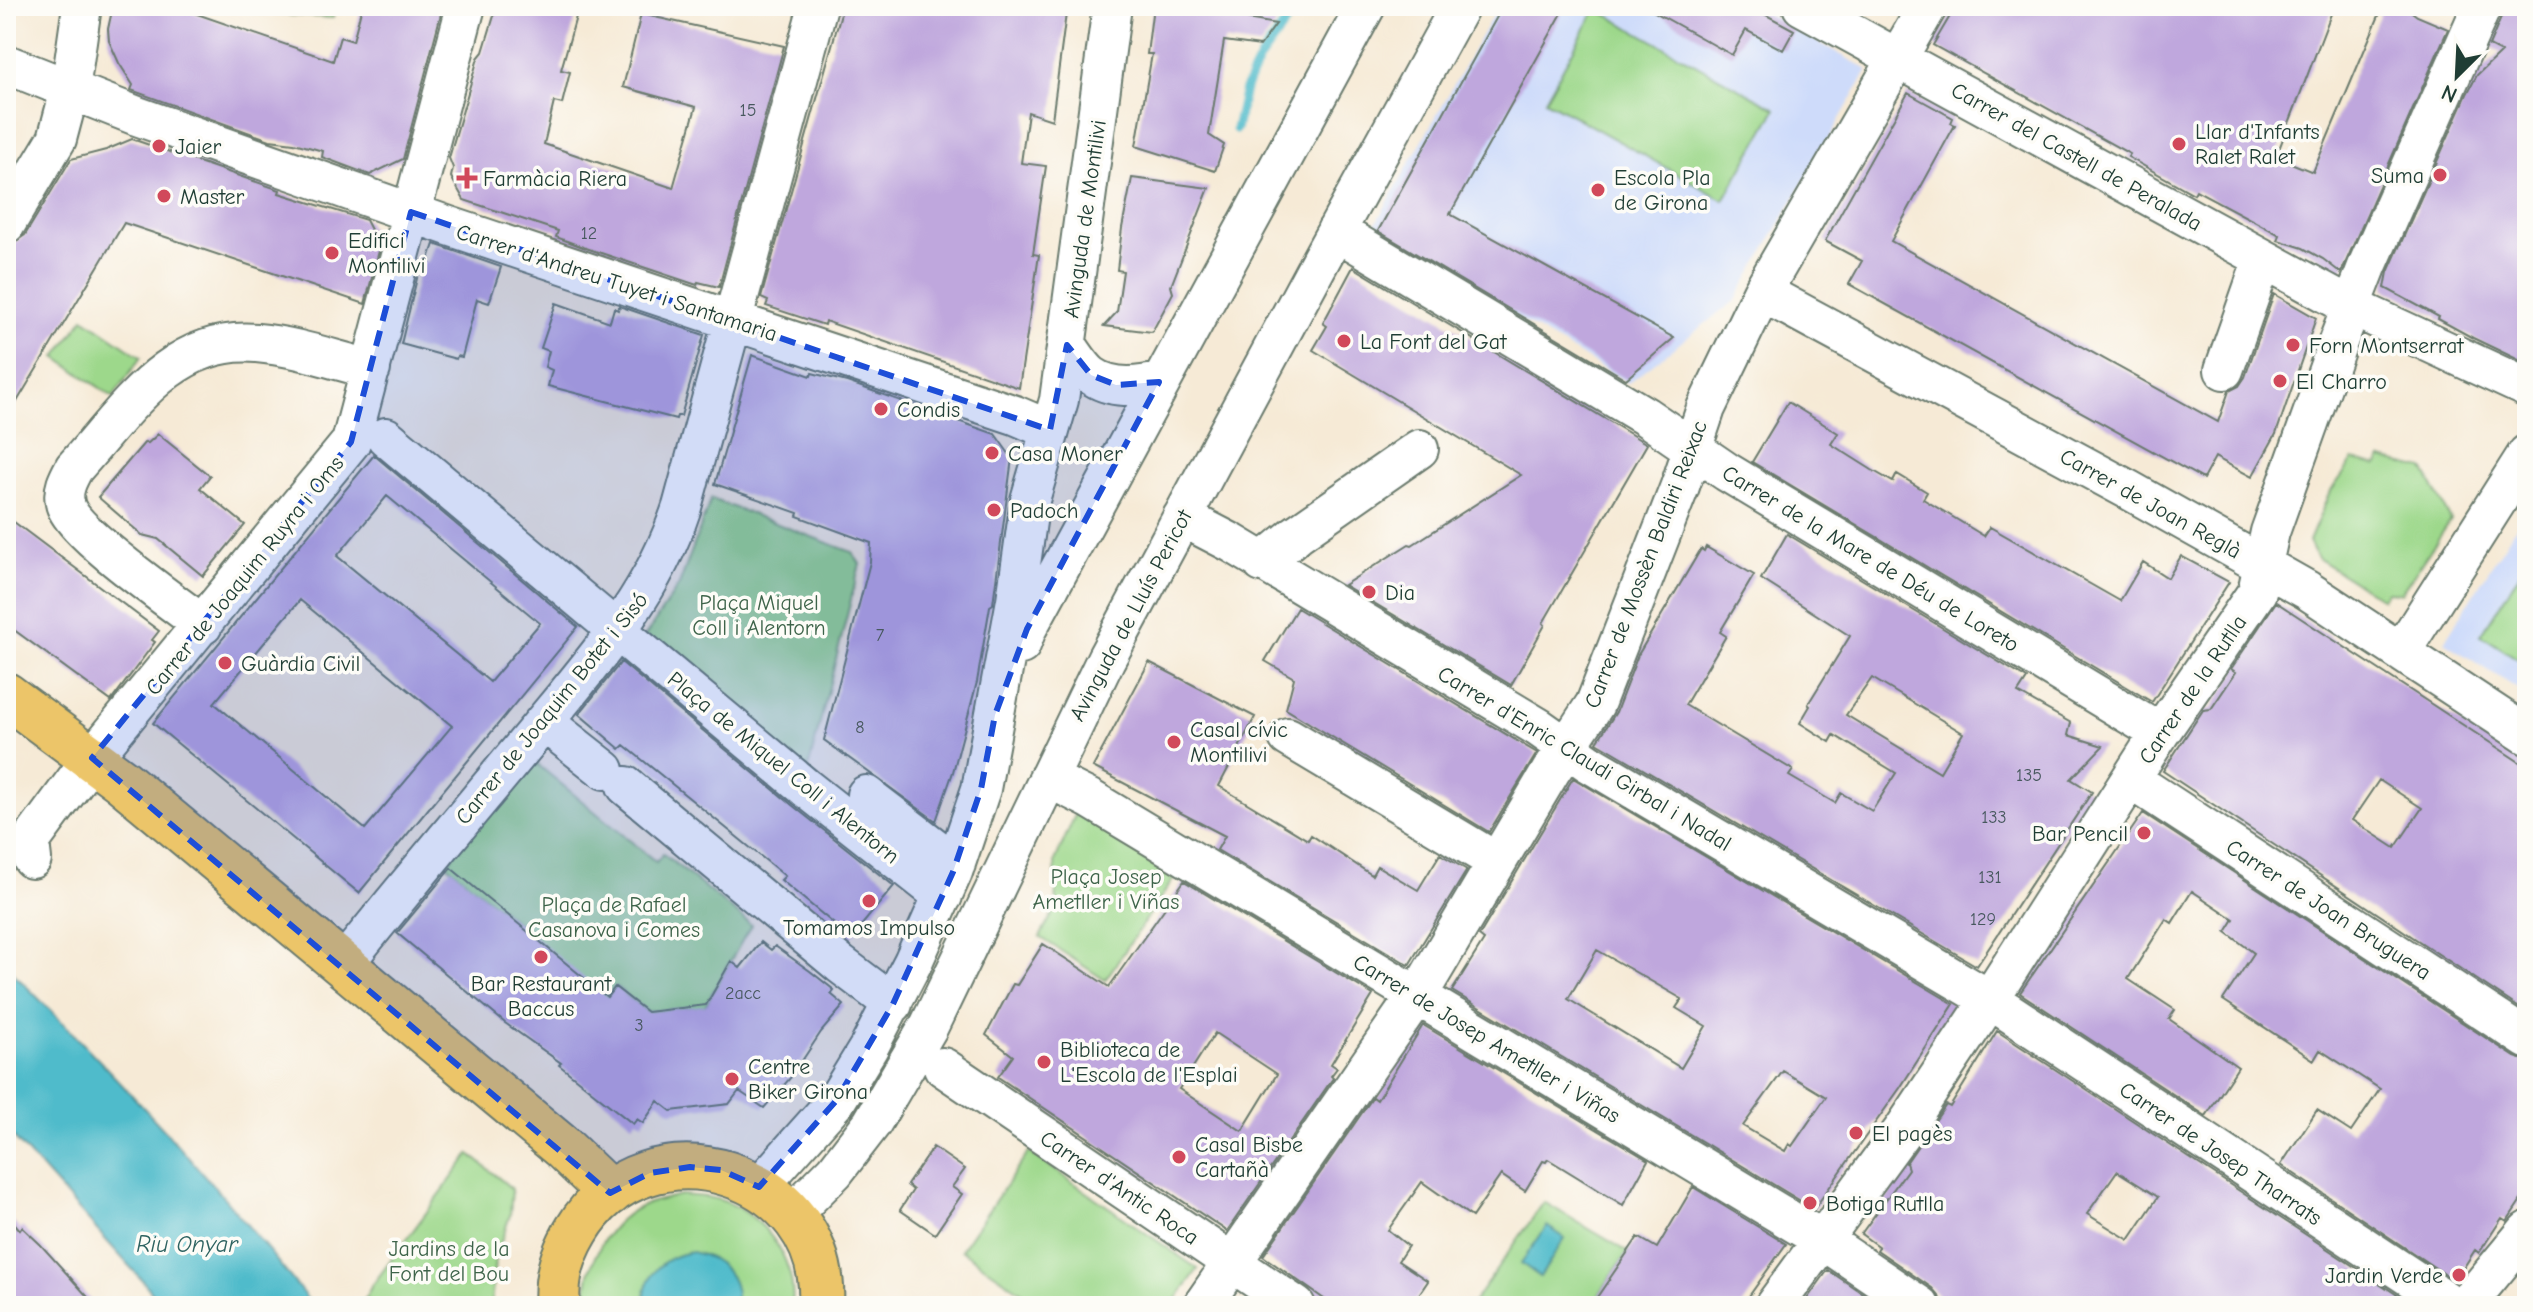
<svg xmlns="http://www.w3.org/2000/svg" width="2533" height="1312" font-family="'Comic Neue',sans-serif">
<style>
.built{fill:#cedbfa}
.green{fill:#9dd88b;stroke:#5e8a60;stroke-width:2}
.water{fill:#50bbcb;stroke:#387c80;stroke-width:2}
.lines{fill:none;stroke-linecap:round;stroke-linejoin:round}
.stream{stroke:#50bbcb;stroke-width:9}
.building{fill:#bfa7dd;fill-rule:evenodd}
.minor-casing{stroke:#6a7a6d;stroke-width:42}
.major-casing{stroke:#6a7a6d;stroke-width:48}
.minor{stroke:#fff;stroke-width:38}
.major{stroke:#ecc569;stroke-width:44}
.marked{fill:#1d4ed8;fill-opacity:0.2;stroke:#1d4ed8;stroke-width:6;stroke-dasharray:16 10;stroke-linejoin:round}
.poi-dot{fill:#d1495b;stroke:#fdfcf7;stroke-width:3}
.labels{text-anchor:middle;stroke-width:7;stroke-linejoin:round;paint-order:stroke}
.number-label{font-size:18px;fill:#47585e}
.poi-label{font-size:22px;fill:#1f3d34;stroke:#fdfcf7;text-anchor:start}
.street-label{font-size:22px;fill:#1f3d34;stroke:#fdfcf7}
.park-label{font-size:22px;fill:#3e644a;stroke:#fdfcf7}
.water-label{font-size:24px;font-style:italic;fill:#2e6361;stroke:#fdfcf7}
</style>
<rect width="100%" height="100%" fill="#fdfcf7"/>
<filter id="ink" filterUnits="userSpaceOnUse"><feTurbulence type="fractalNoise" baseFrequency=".0125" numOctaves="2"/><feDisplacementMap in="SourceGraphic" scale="16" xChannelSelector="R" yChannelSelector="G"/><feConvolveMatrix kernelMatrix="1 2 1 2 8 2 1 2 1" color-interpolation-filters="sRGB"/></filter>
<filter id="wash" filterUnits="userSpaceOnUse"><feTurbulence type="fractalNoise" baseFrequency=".006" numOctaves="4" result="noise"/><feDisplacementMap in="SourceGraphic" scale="32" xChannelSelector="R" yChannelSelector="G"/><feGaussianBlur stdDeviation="1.8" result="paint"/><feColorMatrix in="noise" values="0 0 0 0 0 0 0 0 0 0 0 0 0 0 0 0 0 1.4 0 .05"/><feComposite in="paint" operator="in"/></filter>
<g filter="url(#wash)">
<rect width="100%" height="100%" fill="#f6ead6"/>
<path class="built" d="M1498,6H1754L1868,70L1736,300L1628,383L1371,232Z
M2527,509V695L2444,642Z"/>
<path class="green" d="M236,6H335L333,18L256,13Z
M1596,9L1776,109L1724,200L1545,100Z
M84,318L141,357L113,397L56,357Z
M2382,459L2424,469L2451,520L2401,593L2387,592L2382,599L2317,558L2309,541L2329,494L2353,460L2377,465Z
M711,499L852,552L860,564L808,770L644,638L679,585Z
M2527,562V665L2481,635Z
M520,750L656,862L663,854L751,925L705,1006L647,1012L616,987L603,1002L531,934L447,865Z
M1076,813L1177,874L1105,980L1040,937L1057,906L1055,861Z
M1029,1152L1198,1269L1172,1306H1042L961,1250Z
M470,1154L512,1189L510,1215L495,1260L491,1306H361L371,1287Z
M680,1195C691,1196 702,1196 712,1198C759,1207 798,1258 792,1306H586C584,1265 607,1218 649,1203C659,1200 670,1198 680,1195Z
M1544,1202L1628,1252L1591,1306H1471Z"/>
<path class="water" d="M6,966C115,1073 219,1186 313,1306H162L142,1280L6,1129Z
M1547,1226L1565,1238L1540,1277L1521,1263Z
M692,1252C720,1258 739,1276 736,1306H645C642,1275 663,1256 692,1252Z"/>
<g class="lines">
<path class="stream" d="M1236,129L1245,89L1260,58L1298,6"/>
</g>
<g id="blocks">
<path class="building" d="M113,6H174L333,61L340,37L353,41L362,6H443L403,159L370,175L322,157L323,151L294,143L270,140L131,90L133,85L119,63L109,41L108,29Z
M497,6H579L561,70L570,72L562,104L554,102L544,144L673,188L696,107L623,87L641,14L784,46L719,287L698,282L697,285L583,247L556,237L558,231L464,200L451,177L453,168L449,158L478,58L483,52Z
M843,6H1067L1052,120L1028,112L1021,163L1046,166L1033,254L1039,255L1019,388L825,321L824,325L766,306L768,301L761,298Z
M1153,6H1218L1217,14L1276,24L1260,46L1224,41L1209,135L1224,145L1215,171L1136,146L1152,54H1147Z
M1503,6H1566L1450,214L1674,338L1626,379L1378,231Z
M1644,6H1759L1757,10L1794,30L1783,50L1746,30L1732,55Z
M1956,6H2334L2276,157L2313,172L2383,6H2404L2417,16L2448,29L2341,273L2323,259L2303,248L2278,240L2280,235L2196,190L2194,194L2128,157L2130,154L1933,45Z
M2506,6H2527V364L2473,338L2438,319L2439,317L2385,288L2388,272L2467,94L2477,75L2501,52L2489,46Z
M1908,93L1953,118L1951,123L1955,125L1891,241L2218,422L2229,391L2239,386L2245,377L2274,294L2316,318L2276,434L2252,477L2215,457L2203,479L1849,284L1862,261L1825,241Z
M132,139L280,190L279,193L366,220L380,247L365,304L124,223L6,420V255L12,244L25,235L71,159L106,150Z
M1132,178L1209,188L1171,286L1173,293L1152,332L1104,326L1117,312L1123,271L1117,270L1122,228Z
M434,244L501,267L489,303L477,299L462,357L457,356L456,359L401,344L420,266L422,261L428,262Z
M1353,267L1647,444L1543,623L1545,625L1511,685L1344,585L1409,544L1412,545L1521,475L1313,350L1327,326L1323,323Z
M556,303L610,322L614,308L618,310L619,306L704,335L681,416H677L676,419L548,386L552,370L545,367L549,351L541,348Z
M752,355L811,376L812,373L847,382L995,434L1012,458L993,604L990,606L977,682L953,772L936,821L824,740L870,562L871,543L797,516L798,513L715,484Z
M1788,402L1838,433L1831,444L1872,470L1893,482L1897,474L1927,492L1923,499L1984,536L1990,527L2120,601L2143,562L2168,578L2181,556L2229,582L2152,702L1752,462Z
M158,434L210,476L200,488L245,525L203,576L158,539L142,535L98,497L145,442L147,444Z
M374,455L578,627L359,893L153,723ZM387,496L540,623L490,682L337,556ZM300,600L452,726L365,829L214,703Z
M6,516L159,631L152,640L155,642L111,701L6,624Z
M1787,534L2027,679L2018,693L2071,723L2068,735L2103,746L2071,779L2092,792L1977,966L1597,742L1616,712L1638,655L1701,549L1704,551L1706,547L1754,575L1720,632L1726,636L1685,705L1793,770L1789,776L1835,803L1841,793L1872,811L1896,773L1834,735L1830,742L1800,723L1810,706L1808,704L1850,636L1761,579ZM1872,678L1963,733L1940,772L1846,715Z
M2276,602L2527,767V1013L2163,771L2203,710L2211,709L2236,672L2231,669ZM2379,780L2422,808L2395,848L2352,820Z
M1297,608L1537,753L1489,832L1286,709L1294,678L1265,661Z
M621,662L792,805L894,886L851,938L781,880L785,876L624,745L620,749L579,714Z
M1149,662L1255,717L1219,786L1308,840L1311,835L1372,875L1377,866L1418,890L1440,854L1467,870L1409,965L1217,850L1225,836L1093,767Z
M1573,778L1954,1004L1900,1088L1814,1209L1452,991L1484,940L1479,936ZM1597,950L1682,999L1676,1008L1706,1026L1681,1068L1568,999ZM1783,1071L1826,1097L1792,1146L1789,1144L1785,1151L1743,1126Z
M2143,813L2515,1057L2527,1061V1191L2507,1221L2502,1218L2479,1253L2475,1250L2455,1281L2281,1165L2317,1110L2351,1132L2380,1089L2320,1050L2314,1060L2223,1000L2254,953L2226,932L2234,919L2192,891L2172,923L2166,919L2128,979L2175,1010L2169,1019L2238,1067L2206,1116L2020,993Z
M451,868L607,997L615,987L647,1012L706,1005L731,961L740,968L761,942L771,950L775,946L810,971L834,990L831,994L844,1005L821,1032L792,1076L764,1108L739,1091L729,1104L671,1111L658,1101L643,1123L637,1119L633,1124L559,1065L561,1063L505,1023L397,933Z
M1184,881L1373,995L1331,1064L1337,1068L1331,1076L1333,1078L1227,1231L998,1077L1013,1056L986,1035L1013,984L1017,985L1043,944L1109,987ZM1215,1033L1277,1074L1242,1131L1179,1089Z
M1423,1025L1648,1160L1623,1205L1548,1159L1546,1162L1543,1161L1525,1191L1501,1175L1472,1217L1422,1182L1388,1230L1408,1246L1398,1261L1428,1281L1411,1306H1334L1263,1256L1373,1097L1377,1100Z
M1997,1031L2414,1306H1942L1939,1296L1932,1288L1877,1250L1879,1247L1861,1234L1908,1169L1906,1163L1946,1105L1950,1107ZM2117,1171L2158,1197L2129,1240L2087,1214Z
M933,1147L965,1169L952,1187L962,1194L935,1234L900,1210L913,1190L907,1185Z
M1693,1187L1786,1244L1742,1306H1591L1638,1237L1657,1248Z
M6,1213L20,1230L22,1227L40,1244L96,1306H6Z
M1828,1270L1881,1306H1802Z"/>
</g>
</g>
<g filter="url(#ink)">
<use href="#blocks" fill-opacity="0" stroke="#6a7a6d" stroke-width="2"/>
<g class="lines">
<defs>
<path id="minor" d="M1802,6L2352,307
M6,64L137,116L449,226L1015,415L1050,430
M6,224L57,139L70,90L82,6
M1336,231L1645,416L1727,472L2160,733
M1762,292L2129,490L2307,590L2527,735
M2363,312L2527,388
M1067,345C1074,354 1082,368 1091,375C1111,390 1137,387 1159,382
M2224,370L2263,259
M386,437L607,622
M1182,517L1232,543L1538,727L1589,763L1989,999L2454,1306
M1262,563L1297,534L1419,449
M203,625C176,604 70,531 65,503C62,490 68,479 74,468C125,412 172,335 257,343C295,346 334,360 371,369
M626,638L806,788L943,896
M1021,645L1027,629L1366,6
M2401,652L2527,454
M544,722L605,770
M1288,737L1497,862
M1048,778L1090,799L1823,1240L1920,1306
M2132,780L2527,1039
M626,786L840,964L893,1004
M866,795L956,864
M32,859L30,842L92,758L351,442L466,6
M343,965C405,887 470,811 533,735C593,662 652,598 682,507L818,6
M943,1067L1296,1306
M759,1187L836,1101L869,1047L913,962L953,872L981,789L1016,600L1030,500L1059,400L1112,6
M791,1215L835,1171L872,1123L929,1026L1106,659L1321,259L1460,6
M1202,1306L1426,982L1551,771L1595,704L1680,486L1706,408L1762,292L1928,6
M1774,1306L1903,1130L1977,1019L2160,733L2257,592L2270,532L2339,339L2368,264L2482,6
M2465,1306L2527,1231"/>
<path id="major" d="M6,695L122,781L562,1147L610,1193
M558,1306C555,1279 563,1253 577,1230C646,1114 830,1171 821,1306"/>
</defs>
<use href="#minor" class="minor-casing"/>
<use href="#major" class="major-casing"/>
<use href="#minor" class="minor"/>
<use href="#major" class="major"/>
</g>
</g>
<path class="marked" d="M411,212L1050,430L1067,345L1091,375L1116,385L1159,382L1027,629L995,715L981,789L953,872L893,1004L836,1101L759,1187L721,1170L690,1167L650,1173L610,1193L92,758L351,442Z"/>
<g class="poi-dot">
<circle cx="2179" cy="144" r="8"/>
<circle cx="159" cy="146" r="8"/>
<circle cx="2440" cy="175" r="8"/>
<path d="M463 166h8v8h8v8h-8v8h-8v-8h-8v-8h8z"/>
<circle cx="1598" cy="190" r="8"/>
<circle cx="164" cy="196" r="8"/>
<circle cx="332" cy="253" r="8"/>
<circle cx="1344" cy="341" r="8"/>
<circle cx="2293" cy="345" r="8"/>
<circle cx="2280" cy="381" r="8"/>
<circle cx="881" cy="409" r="8"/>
<circle cx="992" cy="453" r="8"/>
<circle cx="994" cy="510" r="8"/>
<circle cx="1369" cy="592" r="8"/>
<circle cx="225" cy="663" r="8"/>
<circle cx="1174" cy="742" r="8"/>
<circle cx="2144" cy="833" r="8"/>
<circle cx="869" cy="901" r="8"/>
<circle cx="541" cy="957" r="8"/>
<circle cx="1044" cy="1062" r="8"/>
<circle cx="732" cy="1079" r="8"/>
<circle cx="1856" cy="1133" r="8"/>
<circle cx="1179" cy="1157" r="8"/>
<circle cx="1810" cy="1203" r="8"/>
<circle cx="2459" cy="1275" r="8"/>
</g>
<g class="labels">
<g class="number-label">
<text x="748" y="116">15</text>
<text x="589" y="239">12</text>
<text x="880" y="641">7</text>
<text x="860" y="733">8</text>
<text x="2029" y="781">135</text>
<text x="1994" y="823">133</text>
<text x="1990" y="883">131</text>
<text x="1983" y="925">129</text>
<text x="743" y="999">2acc</text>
<text x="639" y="1031">3</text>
</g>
<g class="poi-label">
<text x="2195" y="139">Llar d'Infants<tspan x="2195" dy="25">Ralet Ralet</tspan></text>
<text x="175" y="154">Jaier</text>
<text x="2424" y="183" text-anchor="end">Suma</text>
<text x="1614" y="185">Escola Pla<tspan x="1614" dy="25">de Girona</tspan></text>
<text x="483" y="186">Farmàcia Riera</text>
<text x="180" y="204">Master</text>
<text x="348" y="248">Edifici<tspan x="348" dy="25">Montilivi</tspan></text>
<text x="1360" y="349">La Font del Gat</text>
<text x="2309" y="353">Forn Montserrat</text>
<text x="2296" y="389">El Charro</text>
<text x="897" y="417">Condis</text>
<text x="1008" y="461">Casa Moner</text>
<text x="1010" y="518">Padoch</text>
<text x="1385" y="600">Dia</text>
<text x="241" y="671">Guàrdia Civil</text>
<text x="1190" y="737">Casal cívic<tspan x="1190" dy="25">Montilivi</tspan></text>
<text x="2128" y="841" text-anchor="end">Bar Pencil</text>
<text x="869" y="935" text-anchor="middle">Tomamos Impulso</text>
<text x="541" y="991" text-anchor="middle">Bar Restaurant<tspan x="541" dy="25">Baccus</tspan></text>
<text x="1060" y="1057">Biblioteca de<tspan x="1060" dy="25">L'Escola de l'Esplai</tspan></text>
<text x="748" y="1074">Centre<tspan x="748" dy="25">Biker Girona</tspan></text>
<text x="1872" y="1141">El pagès</text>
<text x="1195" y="1152">Casal Bisbe<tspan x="1195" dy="25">Cartañà</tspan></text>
<text x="1826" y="1211">Botiga Rutlla</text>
<text x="2443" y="1283" text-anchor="end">Jardin Verde</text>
</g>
<g class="street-label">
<text transform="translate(2077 156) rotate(29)" y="8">Carrer del Castell de Peralada</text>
<text transform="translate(1084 219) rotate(-82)" y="8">Avinguda de Montilivi</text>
<text transform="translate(617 282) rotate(18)" y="8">Carrer d'Andreu Tuyet i Santamaria</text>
<text transform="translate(2151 503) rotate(29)" y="8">Carrer de Joan Reglà</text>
<text transform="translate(1871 558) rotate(31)" y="8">Carrer de la Mare de Déu de Loreto</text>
<text transform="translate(1645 564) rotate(-69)" y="8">Carrer de Mossèn Baldiri Reixac</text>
<text transform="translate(244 575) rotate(-51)" y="8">Carrer de Joaquim Ruyra i Oms</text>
<text transform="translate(1130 615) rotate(-62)" y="8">Avinguda de Lluís Pericot</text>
<text transform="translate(2192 689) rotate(-56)" y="8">Carrer de la Rutlla</text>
<text transform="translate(551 708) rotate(-51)" y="8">Carrer de Joaquim Botet i Sisó</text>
<text transform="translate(1585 758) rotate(31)" y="8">Carrer d'Enric Claudi Girbal i Nadal</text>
<text transform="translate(784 767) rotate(39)" y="8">Plaça de Miquel Coll i Alentorn</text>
<text transform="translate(2329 909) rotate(33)" y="8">Carrer de Joan Bruguera</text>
<text transform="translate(1487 1038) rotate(31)" y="8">Carrer de Josep Ametller i Viñas</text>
<text transform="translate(2221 1153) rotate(34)" y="8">Carrer de Josep Tharrats</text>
<text transform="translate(1120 1187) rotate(34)" y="8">Carrer d'Antic Roca</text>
</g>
<g class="park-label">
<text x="759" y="610">Plaça Miquel<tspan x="759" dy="25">Coll i Alentorn</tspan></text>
<text x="1106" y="884">Plaça Josep<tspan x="1106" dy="25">Ametller i Viñas</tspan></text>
<text x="614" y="912">Plaça de Rafael<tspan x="614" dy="25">Casanova i Comes</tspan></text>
<text x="449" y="1256">Jardins de la<tspan x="449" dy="25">Font del Bou</tspan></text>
</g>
<g class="water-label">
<text x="187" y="1252">Riu Onyar</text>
</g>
</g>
<rect width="2533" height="1312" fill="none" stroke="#fdfcf7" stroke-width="32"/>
<g transform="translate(2457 76) rotate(204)" stroke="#fdfcf7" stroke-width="6" paint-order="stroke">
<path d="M0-6L14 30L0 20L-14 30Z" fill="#1f3d34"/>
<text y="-12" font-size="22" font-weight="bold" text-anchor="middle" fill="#1f3d34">N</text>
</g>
</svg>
